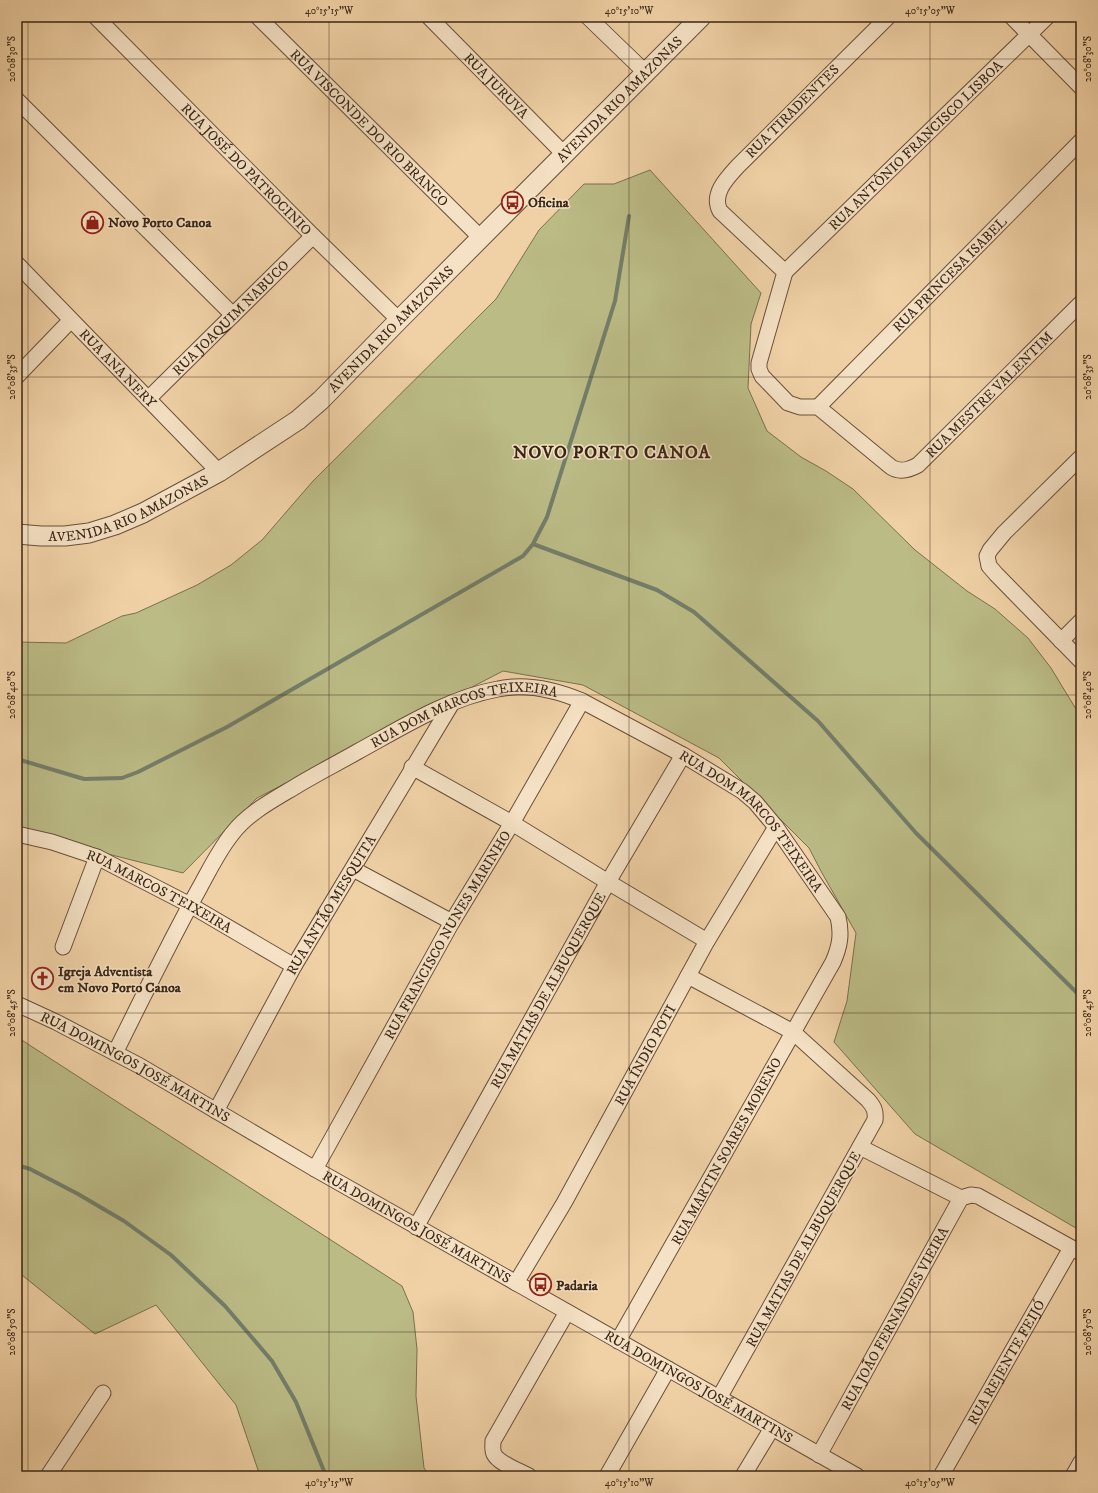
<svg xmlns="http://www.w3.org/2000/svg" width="1098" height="1493" font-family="'IM FELL DW Pica',serif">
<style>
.green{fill:#bbbb86;stroke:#7a704e}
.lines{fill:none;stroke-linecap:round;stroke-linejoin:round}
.stream{stroke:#747e6a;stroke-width:4}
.minor-casing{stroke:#685139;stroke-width:17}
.tertiary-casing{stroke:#685139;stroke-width:21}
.minor{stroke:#f5e1c5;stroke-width:15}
.tertiary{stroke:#f5e1c5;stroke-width:19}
.ticks{fill:none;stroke:#3a2615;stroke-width:1;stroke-opacity:0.45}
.labels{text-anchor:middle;stroke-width:3;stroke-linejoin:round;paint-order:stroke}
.street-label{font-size:14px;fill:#3a2615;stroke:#f5e1c5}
.poi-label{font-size:14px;font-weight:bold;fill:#3a2615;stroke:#f5e1c5;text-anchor:start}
.district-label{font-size:18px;font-weight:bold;letter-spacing:1px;fill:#3a2615;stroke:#f5e1c5}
.neatline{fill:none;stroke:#3a2615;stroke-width:1.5}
.ticks-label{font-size:10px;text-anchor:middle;fill:#3a2615}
</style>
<rect width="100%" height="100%" fill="#f0d1a6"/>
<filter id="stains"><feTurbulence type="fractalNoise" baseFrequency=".005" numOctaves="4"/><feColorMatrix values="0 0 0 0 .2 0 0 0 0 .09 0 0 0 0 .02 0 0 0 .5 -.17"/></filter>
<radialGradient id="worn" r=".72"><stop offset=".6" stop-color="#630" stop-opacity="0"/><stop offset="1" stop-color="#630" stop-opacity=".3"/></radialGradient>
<path class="green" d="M650,170L761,293L751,324L748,388L767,431L801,457L826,471L853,489L915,550L967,591L995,609L1028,638L1051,668L1076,709L1081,714V1231L915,1134L834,1042L847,1001L856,933L822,873L809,848L719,758L583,685L503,671L257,798L183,873L17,831V642L66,643L122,616L136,613L197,585L231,565L262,540L313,481L496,299L539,230L584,184H614Z
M17,1037L402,1286L413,1312L417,1349L416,1396L424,1468L430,1476H260L236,1405L156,1305L95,1334L17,1271Z"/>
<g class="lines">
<path class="stream" d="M533,544L657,590L694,612L818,721L916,833L1076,992L1081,995
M17,759L84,779L122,778L138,772L227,727L523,556L533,544L547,517L615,301L629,216
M17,1165L30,1169L78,1194L124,1221L171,1255L225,1306L272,1361L296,1402L326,1476"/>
<defs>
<g id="minor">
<path id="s1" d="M96,17L313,236L399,320"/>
<path id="s2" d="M258,17L481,238"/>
<path id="s3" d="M429,17L564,154"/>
<path d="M588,17L646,73"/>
<path id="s4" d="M888,17L738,166C727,178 711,194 720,211L785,272L759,363V369L762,376L788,403L800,407H818L891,467C900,473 909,470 918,465L1081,303"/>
<path d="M1012,17L1081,87"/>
<path d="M17,100L233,315"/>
<path id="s5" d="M17,264L219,472"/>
<path id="s6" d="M785,272L1047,17"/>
<path d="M17,376L71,320"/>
<path id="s7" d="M148,399L313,236"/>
<path id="s8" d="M818,407L1081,141"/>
<path d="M1081,457L1004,533L990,550L987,556L989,566L996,574L1081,661"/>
<path d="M1061,641L1081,621"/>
<path d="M412,767L512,823L608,882L707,941"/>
<path id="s9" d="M17,834L52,842L97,857L190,905L294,966"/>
<path d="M353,869L452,922"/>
<path d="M63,947L97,857"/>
<path d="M688,976L793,1032L868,1100C874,1107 876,1111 875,1120L719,1398"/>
<path id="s10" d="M17,1004L56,1022L140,1066L315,1169L857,1476"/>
<path id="s11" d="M115,1053C143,997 170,941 200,887C210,869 219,850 232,834C247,814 271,801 293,788C314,775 336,764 357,752C401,728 448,698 498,689C526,683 556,690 582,701L683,755L742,791L755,802L776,827L838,917C842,934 840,946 833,962L618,1341"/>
<path id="s12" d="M216,1111L294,966L452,703"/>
<path d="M860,1147L961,1198"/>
<path id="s13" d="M315,1169L452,922L512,823L582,701"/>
<path id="s14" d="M416,1227L608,882L683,755"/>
<path id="s15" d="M516,1283L564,1203L707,941L776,827"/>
<path id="s16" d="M819,1455L961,1198L971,1195L978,1196L1081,1253"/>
<path d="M48,1476L103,1393"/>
<path d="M529,1476C520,1471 498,1463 494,1454C492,1450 493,1445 493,1441L567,1312"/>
<path d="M607,1476L668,1369"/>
<path d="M743,1476L772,1428"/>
<path id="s17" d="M941,1476L1071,1248"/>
<path d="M1073,1476L1081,1462"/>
</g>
<g id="tertiary">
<path id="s18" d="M17,534L41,536H65L89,533L115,525L143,513L219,472L298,420L321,400L399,320L701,17"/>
</g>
</defs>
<use href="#minor" class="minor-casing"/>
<use href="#tertiary" class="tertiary-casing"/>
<use href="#minor" class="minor"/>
<use href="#tertiary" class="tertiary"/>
</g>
<path class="ticks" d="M28,17V1476M329,17V1476M629,17V1476M930,17V1476M17,59H1081M17,377H1081M17,695H1081M17,1013H1081M17,1332H1081"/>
<defs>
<symbol id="bus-ring" viewBox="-11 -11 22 22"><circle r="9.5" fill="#f5e1c5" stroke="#8f2418" stroke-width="1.5"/><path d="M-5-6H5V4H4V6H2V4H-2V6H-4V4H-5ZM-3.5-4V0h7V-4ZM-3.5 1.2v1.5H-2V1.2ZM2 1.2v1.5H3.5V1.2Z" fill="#8f2418"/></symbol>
<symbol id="shop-ring" viewBox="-11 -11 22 22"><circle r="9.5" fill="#f5e1c5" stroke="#8f2418" stroke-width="1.5"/><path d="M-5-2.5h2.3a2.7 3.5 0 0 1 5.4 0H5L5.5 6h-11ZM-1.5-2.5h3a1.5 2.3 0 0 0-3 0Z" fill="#8f2418"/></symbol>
<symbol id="church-ring" viewBox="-11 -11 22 22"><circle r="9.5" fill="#f5e1c5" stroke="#8f2418" stroke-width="1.5"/><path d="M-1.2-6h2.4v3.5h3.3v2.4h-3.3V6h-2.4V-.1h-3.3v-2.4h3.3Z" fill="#8f2418"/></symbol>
</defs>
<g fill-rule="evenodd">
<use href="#bus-ring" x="500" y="190" width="25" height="25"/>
<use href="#shop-ring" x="80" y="210" width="25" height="25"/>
<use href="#church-ring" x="30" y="966" width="25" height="25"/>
<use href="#bus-ring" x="528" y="1272" width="25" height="25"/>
</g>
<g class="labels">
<g class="street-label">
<text dy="5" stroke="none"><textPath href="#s3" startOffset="96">RUA JURUVA</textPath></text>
<text dy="5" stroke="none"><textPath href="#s18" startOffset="765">AVENIDA RIO AMAZONAS</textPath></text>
<text transform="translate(792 111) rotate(-45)" y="5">RUA TIRADENTES</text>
<text dy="5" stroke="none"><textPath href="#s2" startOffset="157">RUA VISCONDE DO RIO BRANCO</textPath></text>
<text dy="5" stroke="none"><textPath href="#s6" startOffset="182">RUA ANTÔNIO FRANCISCO LISBOA</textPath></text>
<text dy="5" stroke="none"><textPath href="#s1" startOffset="214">RUA JOSÉ DO PATROCINIO</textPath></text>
<text dy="5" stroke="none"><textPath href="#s8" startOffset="187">RUA PRINCESA ISABEL</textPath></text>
<text dy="5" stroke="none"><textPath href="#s7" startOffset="116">RUA JOAQUIM NABUCO</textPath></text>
<text dy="5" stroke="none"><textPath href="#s18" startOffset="441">AVENIDA RIO AMAZONAS</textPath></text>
<text dy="5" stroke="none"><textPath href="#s5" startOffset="145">RUA ANA NERY</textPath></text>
<text dy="5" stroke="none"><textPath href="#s4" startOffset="752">RUA MESTRE VALENTIM</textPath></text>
<text dy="5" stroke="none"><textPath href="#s18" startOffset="117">AVENIDA RIO AMAZONAS</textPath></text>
<text dy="5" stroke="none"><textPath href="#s11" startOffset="515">RUA DOM MARCOS TEIXEIRA</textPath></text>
<text dy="5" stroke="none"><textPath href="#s11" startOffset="851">RUA DOM MARCOS TEIXEIRA</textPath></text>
<text dy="5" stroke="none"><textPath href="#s9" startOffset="154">RUA MARCOS TEIXEIRA</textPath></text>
<text dy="5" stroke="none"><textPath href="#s12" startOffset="236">RUA ANTÃO MESQUITA</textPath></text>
<text dy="5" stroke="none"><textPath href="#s13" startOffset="269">RUA FRANCISCO NUNES MARINHO</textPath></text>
<text dy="5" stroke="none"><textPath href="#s14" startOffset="271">RUA MATIAS DE ALBUQUERQUE</textPath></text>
<text dy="5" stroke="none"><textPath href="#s15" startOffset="262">RUA ÍNDIO POTI</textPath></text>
<text dy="5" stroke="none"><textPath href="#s10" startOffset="134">RUA DOMINGOS JOSÉ MARTINS</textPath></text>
<text transform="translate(726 1151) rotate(-61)" y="5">RUA MARTIN SOARES MORENO</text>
<text dy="5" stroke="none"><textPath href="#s10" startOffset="458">RUA DOMINGOS JOSÉ MARTINS</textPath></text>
<text transform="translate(803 1249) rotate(-61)" y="5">RUA MATIAS DE ALBUQUERQUE</text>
<text dy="5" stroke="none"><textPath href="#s16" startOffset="156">RUA JOÃO FERNANDES VIEIRA</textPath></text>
<text dy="5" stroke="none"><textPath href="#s17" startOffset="131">RUA REJENTE FEIJÓ</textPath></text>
<text dy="5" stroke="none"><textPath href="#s10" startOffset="782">RUA DOMINGOS JOSÉ MARTINS</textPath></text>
</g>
<g class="poi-label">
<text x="528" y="207">Oficina</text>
<text x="108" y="227">Novo Porto Canoa</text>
<text x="58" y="976">Igreja Adventista<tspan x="58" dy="16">em Novo Porto Canoa</tspan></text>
<text x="556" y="1290">Padaria</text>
</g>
<g class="district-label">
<text x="612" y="458">NOVO PORTO CANOA</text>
</g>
</g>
<rect width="1098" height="1493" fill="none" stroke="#f0d1a6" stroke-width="44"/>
<rect x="22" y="22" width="1054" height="1449" class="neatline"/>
<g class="ticks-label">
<text x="329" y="14">40°15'15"W</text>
<text x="629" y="14">40°15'10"W</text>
<text x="930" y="14">40°15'05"W</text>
<text transform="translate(11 59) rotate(-90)" y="4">20°08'30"S</text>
<text transform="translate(1087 59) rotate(-90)" y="4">20°08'30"S</text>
<text transform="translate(11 377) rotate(-90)" y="4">20°08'35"S</text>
<text transform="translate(1087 377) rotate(-90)" y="4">20°08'35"S</text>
<text transform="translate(11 695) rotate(-90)" y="4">20°08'40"S</text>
<text transform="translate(1087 695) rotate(-90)" y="4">20°08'40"S</text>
<text transform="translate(11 1013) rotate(-90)" y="4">20°08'45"S</text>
<text transform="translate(1087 1013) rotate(-90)" y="4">20°08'45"S</text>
<text transform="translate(11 1332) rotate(-90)" y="4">20°08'50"S</text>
<text transform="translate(1087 1332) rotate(-90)" y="4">20°08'50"S</text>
<text x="329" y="1486">40°15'15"W</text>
<text x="629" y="1486">40°15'10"W</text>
<text x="930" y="1486">40°15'05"W</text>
</g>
<rect width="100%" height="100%" filter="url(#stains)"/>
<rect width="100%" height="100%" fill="url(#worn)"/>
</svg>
